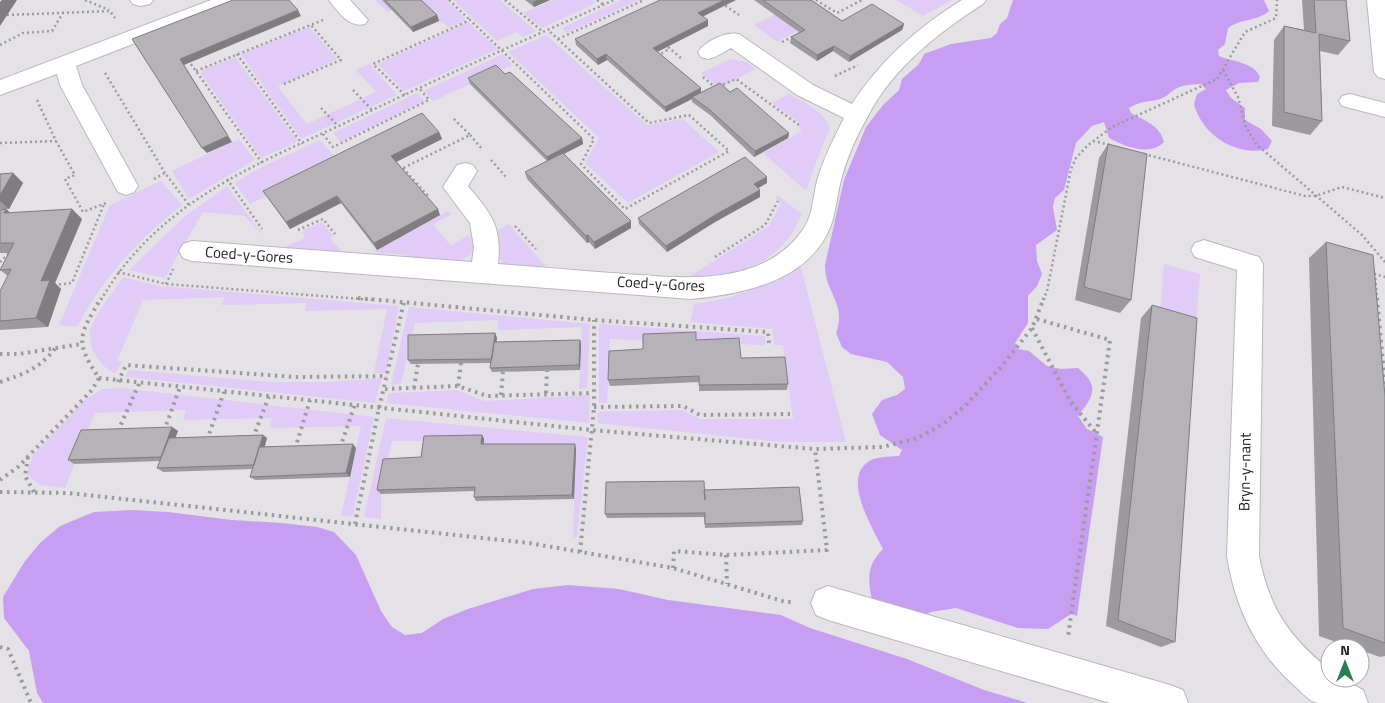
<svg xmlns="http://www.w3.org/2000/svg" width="1385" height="703" font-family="'Titillium Web',sans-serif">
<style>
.green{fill:#e0ccf6}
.forest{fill:#c89ef3}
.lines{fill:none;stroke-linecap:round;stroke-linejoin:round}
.minor-casing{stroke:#bab8bc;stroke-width:2}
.path-far1{stroke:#9b9a9d;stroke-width:2.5;stroke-dasharray:2 3;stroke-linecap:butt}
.path{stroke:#9b9a9d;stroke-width:4;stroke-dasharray:2.5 4.5;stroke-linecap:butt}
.minor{fill:#fff;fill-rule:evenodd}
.wall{fill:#9c9a9d}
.shaded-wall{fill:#7f7d80}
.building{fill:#b5b3b7;stroke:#7f7d80}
.labels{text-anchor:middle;stroke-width:5;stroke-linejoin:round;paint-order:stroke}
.street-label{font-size:15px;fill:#242425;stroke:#fff}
</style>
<rect width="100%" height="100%" fill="#e4e2e6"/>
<path class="green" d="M375,0H446L465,18L464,21L449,27L439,21L418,0L387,12Z
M453,0H500L536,31L523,37L517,32L497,41Z
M553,0H592L596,3L542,28L523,13Z
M621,0H638L567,33L562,28Z
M803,0H813L832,13L777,42L754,25Z
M896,0H952L923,16Z
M468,22L498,49L404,91L378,64Z
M309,27L337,59L278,87L307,124L376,92L356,70L370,64L397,95L301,139L241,54Z
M546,35L647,125L683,119L719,152L628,203L585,163L599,138L508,52Z
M503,54L512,65L433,101L424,91Z
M235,57L297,140L295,143L261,158L201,74L203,70Z
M731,59L747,62L756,69L719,88L701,73Z
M417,93L425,101L340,142L333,133Z
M789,94C804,103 825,111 830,128L818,157L806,191L763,153L802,131L799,128L801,124L772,103Z
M239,139L255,160L189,199L172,171Z
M320,140L338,160L250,204L235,183L257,169Z
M161,181L182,205C135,243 106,274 77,327L59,325L110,205Z
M227,186L264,237L245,216L203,212L165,278L129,270L184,217Z
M777,195L802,214C797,222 794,231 789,238C763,271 723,278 684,280L769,226L781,203L776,199Z
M448,211L452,214L433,224L451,246L467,236L470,237C478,251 470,257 457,262L397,258L408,255L374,252Z
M322,222L333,236L330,238L340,250L339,252L281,249L305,238L302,231Z
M509,224L548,269L503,265C496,253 501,243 497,231Z
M800,264L846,442H780L597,423L598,412L682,410L700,419H793L783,345H774L772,329L690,322L694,304C732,300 768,286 800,264Z
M1164,264L1200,274L1195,334L1159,323Z
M123,277L159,286L399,306L386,373H374L387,309L305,311L306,303L222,305L225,297L143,300L117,361L122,362L116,373C99,367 88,348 90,330C92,319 116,288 123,277Z
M409,307L590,324L587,388L579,389L582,327L498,330V320L415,323L401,384L391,385Z
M599,324L765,336V345L610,339L607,403H599Z
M129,370L272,382H328L382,378L375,403L125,377Z
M121,388L374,417L353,516H341L361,426L270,428L272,418L183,420L186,410L95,413L65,488L40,485L27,474L33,455L84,401L102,389Z
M457,390L484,401L590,395L589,423L386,403L389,393Z
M386,418L588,437L577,537H573L576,447L531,449L428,441H392L381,494V519L364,517Z"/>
<path class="forest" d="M1013,0H1264L1269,11C1256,22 1242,18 1228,28L1225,44L1218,50L1219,56C1233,62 1254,62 1260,77L1258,82L1239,83L1226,90L1231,98L1245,108V120L1261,129L1272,141L1268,149C1236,157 1202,135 1194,104L1197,94L1206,89L1201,84C1192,84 1184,85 1177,88C1171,91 1167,97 1160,99C1149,102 1140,101 1129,108L1131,113C1145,121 1160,125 1164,142C1149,157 1124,146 1109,138L1104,122L1092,126L1076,143L1064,190L1055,198L1053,207L1057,230L1036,245L1037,261L1042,274L1037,286L1028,296V323L1015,343L1018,349L1029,351L1047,366L1061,369L1078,368C1100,386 1094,396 1078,416L1087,429L1103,437L1077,616L1071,614L1048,629L1018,628L956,608L931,612L911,621L873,605C868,581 865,567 883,549C873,529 842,479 868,462C876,456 889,457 899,456L902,450L880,435L872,414L882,400L897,395L905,389L903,377L887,362L851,354L842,347L836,333C847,303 825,294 825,265L844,180L866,127L883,105L899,90L902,79L919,64L924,54L951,44L991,38L997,33L1000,24L1007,18Z
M132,510L168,512L232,520L282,523L317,527L334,532L356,555L381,611L392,627L405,635L422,633L443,619L468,609L533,589L568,585L619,589L668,600L781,615L810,628L907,659L984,690L1028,703H43L37,693L29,651L4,618L3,597L25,561L40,543L60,526L94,512Z"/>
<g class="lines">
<defs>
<path id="minor" d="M130,0H153L150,4L140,6L133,4Z
M211,0H239L236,4L76,66L82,85L138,186L134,192L126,195L118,192L60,85L57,74L0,95V80Z
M329,0H350L368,20L365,24C349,28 338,12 329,0Z
M962,0H986L983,4C939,32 894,67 869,114C857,135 847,157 841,180C837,195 836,211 831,225C810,281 744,294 691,299L192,261L183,258L179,251L183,244L192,241L472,262L474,247L470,223L443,187L457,165L465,163L473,165L477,171L468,186C491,214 502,225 498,264C536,267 573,270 611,273C676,277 762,291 804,228C813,215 813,196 817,181C823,159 834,138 844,118L797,95L731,48L715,57L708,59L701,57L698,52C705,41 727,31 739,34L813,85L852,104C880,61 918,27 962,0Z
M1367,0H1385V79L1378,77L1374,72Z
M1350,94L1385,103V117L1342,106L1339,101L1342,96Z
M1204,240L1259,257L1263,264L1259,556C1269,608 1289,637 1330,670V678H1341L1363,690L1368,703C1352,703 1334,703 1318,703C1311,702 1302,693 1297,688C1257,654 1235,607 1227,556L1237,270L1195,257L1191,250L1195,243Z
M828,586L1170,685L1183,690L1188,703H1110L828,620L816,615L811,603L816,591Z"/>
</defs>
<use href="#minor" class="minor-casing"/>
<path class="path-far1" d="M85,0L109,10
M449,0L470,20
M505,0L543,32
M597,0L604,5
M717,0L739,15
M816,0L837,13L862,0
M7,15L110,11L115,18
M558,39L644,0
M782,42L794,36
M0,45L23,33L52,31L63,13
M668,47L682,59
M237,54L302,144
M657,56L669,49
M188,60L262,163
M1223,70L1238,97L1246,127L1256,144L1362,235L1385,262
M196,71L323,20
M105,73L165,173
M835,76L858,65
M703,77L716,88L736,79L799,125
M284,84L341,60L311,25
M353,90L373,111
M405,95L373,64L470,20L594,139L581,164L625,209L729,151L689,115L649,123L548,30
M37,100L56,141L75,175L65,179L83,212L106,203
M321,108L338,126
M323,134L333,147L429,100L419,88
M470,135L482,149
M1093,141L1111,145
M0,143L56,141
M1144,154L1305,196H1315L1342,187L1385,198
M491,160L506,177
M403,168L428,196
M399,170L470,135L453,118
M154,179L165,173L189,205
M227,179L262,229
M515,226L536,249
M298,230L323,219L335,234
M715,257L765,225L778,201
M0,262L10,252
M118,272L166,284L374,300
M166,284L173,269
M54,285L72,283L104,204
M101,300C159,199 263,162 362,115C445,75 530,38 614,0
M1043,300L1047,291L1071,169L1076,158L1088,145L1112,127L1217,79L1245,32L1276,18L1277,0
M1377,300L1375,274L1385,277"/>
<path class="path" d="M358,298L594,320L768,332L769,343
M1377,298L1385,385
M1037,319L1110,340L1068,637
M1032,328L1070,401L1097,434
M0,354H19L81,344
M99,378L591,430L815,449L882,447L918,438L943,424L967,404L1002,366L1032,328L1044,298
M0,382C24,374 41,368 56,347
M118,382L126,365L295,377L387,376
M458,386L461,363
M414,388L418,364
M385,389L458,386L487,396L593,393
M546,393L547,371
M501,395L503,372
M594,407L683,406L700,415L790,414
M118,431L139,384
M164,431L180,387
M253,438L269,396
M207,440L224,392
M340,448L355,404
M295,449L310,400
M28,457L25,476L34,492
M0,480L18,467L92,390L99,378C73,340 80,335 101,298
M0,492L68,493L529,543L673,568L786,602H795
M355,524L379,408L404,302
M580,552L594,407V320
M726,555L727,584
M673,568L674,551L726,555L827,550L815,449
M0,647L8,649L31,703"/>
<use href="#minor" class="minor"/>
</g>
<path class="wall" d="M382,0H421L437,15L439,21L413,32Z
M525,0H550L534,7Z
M754,0H811L842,21L904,24L902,30L849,62L833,51L817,61L790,43L791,37L799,32Z
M1302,0H1346L1350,41L1338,55L1320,51L1322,121L1310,135L1272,126L1274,40L1284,26L1304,30Z
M703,17L708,26L657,52L701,88V92H730L789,133L788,138L754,157L710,115L692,102V99L666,112L607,60L598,65L576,45L575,39Z
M505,74L582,138L583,144L564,154L631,221V228L595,249L589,242L587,243L527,179L525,172L547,161L470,84L468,78Z
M439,132L442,139L396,162L440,215L377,250L341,203L290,229L263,191Z
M1108,144L1131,300L1120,313L1075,300L1099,158Z
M13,173L23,183L9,209H0V174Z
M767,183L758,188L760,197L715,222L667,252L639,224L638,218Z
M6,209L10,213L72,209L82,219L55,283L61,289L48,327L0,330V291L8,276L0,270L9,253H0V210Z
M1326,242L1385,396V656L1380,657L1360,650V648H1353L1319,636L1309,258Z
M1152,305L1175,642L1161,647L1106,626L1141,318Z
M495,333L497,338L496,342L580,340L581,344L580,370L492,372L490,368L491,363L411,364L408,360Z
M696,340L741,358L788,384L787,390L699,391V382L610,386L608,380Z
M172,427L178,431L175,438L263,435L267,438L265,447L356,448L350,477L255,480L250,477L253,469L163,472L157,468L160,461L74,464L68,460Z
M482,435L484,439V444L576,449L574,499L476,501L474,497V491L381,494L377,490L421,457Z
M704,495L803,521L802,525L705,528L704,517L607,518L605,514Z"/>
<path class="shaded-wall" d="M2,0H17L0,26V2Z
M537,0H550L534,7L533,2Z
M724,0H736L698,19V13Z
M298,10L301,16L184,65L232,142L207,153L202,148L180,59Z
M437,15L439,21L413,32L411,27Z
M708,20V26L653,54V48Z
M904,24L902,30L849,62L850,56Z
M834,46L833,51L817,61V55Z
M606,54L607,60L598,65L597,59Z
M701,88V94L692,97V99L666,112L665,107Z
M439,132L442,139L394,163L391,156Z
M789,133L788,138L754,157L755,151Z
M582,138L583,144L548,162L547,157Z
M13,173L23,183L9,209L0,201V195Z
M767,177V183L753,191L754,184Z
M760,190V197L715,222L667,252L666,246L715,215Z
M337,196L341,203L290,229L286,222Z
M6,209L17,219L4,213Z
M72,209L82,219L55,283L61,289L48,327L36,318L41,281Z
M438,209L440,215L377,250L374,243Z
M631,221V228L595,249L594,242Z
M588,235L589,242L587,243L586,236Z
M495,333L497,338L493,363L492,359Z
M580,340L581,344L580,370L579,365Z
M172,427L178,431L167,460L161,457Z
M263,435L267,438L258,468L254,465Z
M482,435L484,439L483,449L481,444Z
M353,444L356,448L350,477L346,473Z
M575,444L576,449L574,499L572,495Z"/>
<path class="building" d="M233,0H289L298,10L180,59L228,136L202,148L132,39Z
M385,0H421L437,15L411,27Z
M660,0H724L698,13L708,20L653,48L701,88L665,107L606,54L597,59L575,39Z
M763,0H811L842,21L872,4L904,24L850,56L834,46L817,55L791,37L805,30Z
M1314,0H1346L1350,41L1319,34L1322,121L1284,112V26L1316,33Z
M496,65L505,74L510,72L582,138L547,157L468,78Z
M720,83L730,92L737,88L789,133L755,151L710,110L692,97Z
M422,113L439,132L391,156L438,209L374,243L337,196L286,222L263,191Z
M1108,144L1147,154L1131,300L1084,287Z
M563,153L631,221L594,242L588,235L586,236L525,172Z
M745,157L767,177L754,184L760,190L715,215L666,246L638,218Z
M13,173L0,195V174Z
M6,209L4,213L72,209L41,281L50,280L36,318L0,321V291L11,269L0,270L14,243H0V210Z
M1326,242L1373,255L1385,396V643L1343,628Z
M1152,305L1197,318L1175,642L1118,620Z
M696,332V340L739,338L741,358L785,357L788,384L699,385V376L608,380L609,351L643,349V334Z
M495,333L492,359L408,360V335Z
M580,340L579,365L490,368L494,342Z
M172,427L161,457L68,460L81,430Z
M263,435L254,465L157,468L169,438Z
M482,435L481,444H575L572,495L474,497L475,487L377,490L383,459L421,457L424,436Z
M353,444L346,473L250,477L259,447Z
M704,481L705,500L704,490L799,487L803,521L705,524V513L605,514L606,482Z"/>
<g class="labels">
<g class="street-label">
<text transform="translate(249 255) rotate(4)" y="5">Coed-y-Gores</text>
<text transform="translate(661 284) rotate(3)" y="5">Coed-y-Gores</text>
<text transform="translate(1245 472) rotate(-89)" y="5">Bryn-y-nant</text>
</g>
</g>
<g transform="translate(1345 663)"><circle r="24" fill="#ffffff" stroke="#a7a7a8"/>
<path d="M0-4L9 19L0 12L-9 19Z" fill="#2a7f52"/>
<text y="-8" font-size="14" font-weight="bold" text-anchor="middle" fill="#242425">N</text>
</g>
</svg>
